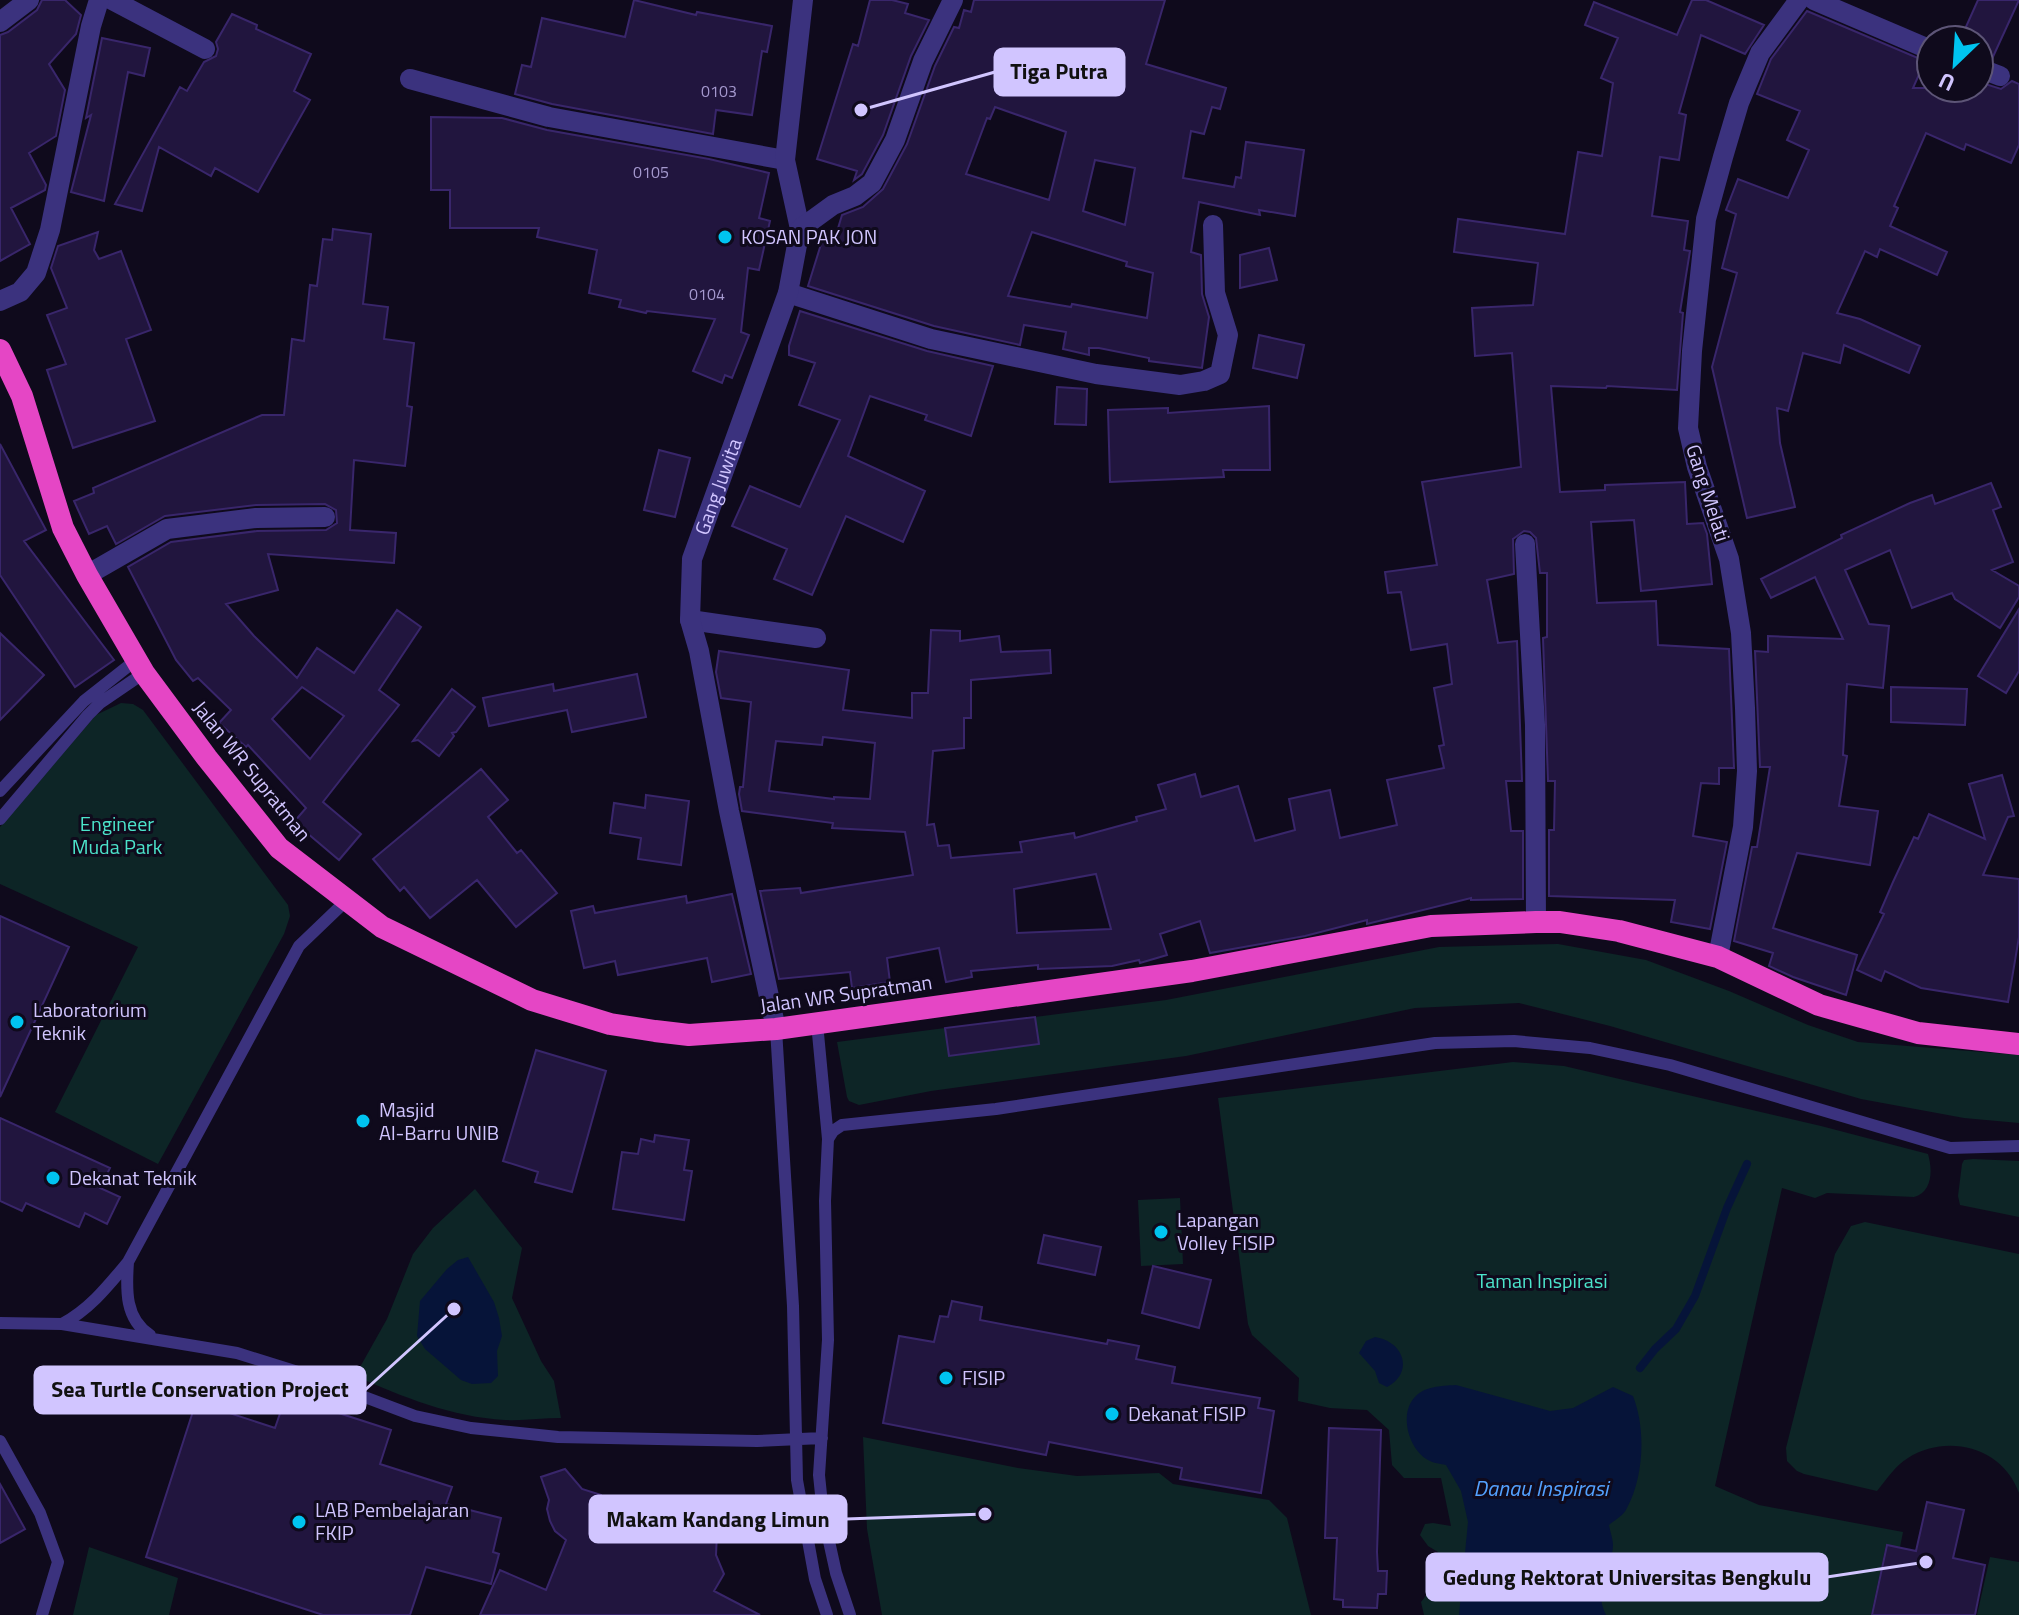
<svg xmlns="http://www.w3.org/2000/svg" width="2019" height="1615" font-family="'Titillium Web',sans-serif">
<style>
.green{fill:#0d2526}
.water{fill:#061439}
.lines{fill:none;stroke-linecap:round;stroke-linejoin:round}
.stream{stroke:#061439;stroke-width:8}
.building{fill:#21153e;stroke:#39266b;stroke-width:2;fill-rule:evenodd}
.service{stroke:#3b327e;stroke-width:12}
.minor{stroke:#3b327e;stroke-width:20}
.trunk{stroke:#e546c5;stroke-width:22}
.poi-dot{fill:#00c4f0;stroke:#0f0a1c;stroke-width:3}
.labels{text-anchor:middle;stroke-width:6;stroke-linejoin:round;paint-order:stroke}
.number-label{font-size:16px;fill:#a599cf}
.poi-label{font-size:20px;fill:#d1c5ff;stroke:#0f0a1c;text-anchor:start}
.street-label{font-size:20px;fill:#d1c5ff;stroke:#0f0a1c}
.park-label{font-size:20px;fill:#4ce4cb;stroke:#0f0a1c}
.water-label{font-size:22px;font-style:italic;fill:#53a1ff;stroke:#0f0a1c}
.leader{fill:none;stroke:#d1c5ff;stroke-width:3}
.callout-dot{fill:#d1c5ff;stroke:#0f0a1c;stroke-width:3}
.callout{fill:#d1c5ff;stroke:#d1c5ff;stroke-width:3}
.callout-label{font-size:22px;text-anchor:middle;font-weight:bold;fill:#111}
</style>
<rect width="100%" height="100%" fill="#0f0a1c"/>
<path class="green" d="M121,703L133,704L143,710L288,905L290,916L284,934L158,1164L55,1112L138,947L0,884V827L96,715Z
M1558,944L1646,960L1729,991L1808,1025L1858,1042L2019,1055V1123L1964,1118L1861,1099L1610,1026L1519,1003L1415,1008L1186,1056L931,1091L859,1105L849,1101L847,1097L837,1042L945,1028L949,1056L1038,1044L1035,1017L1166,1000L1439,947Z
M1513,1062L1564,1066L1821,1126L1928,1154C1933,1171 1932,1192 1914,1197L1827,1193L1815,1198L1782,1188L1715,1486L1759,1505L1903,1532L1900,1547L1886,1545L1871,1615H1424L1421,1602C1435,1587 1431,1570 1438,1552L1428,1546L1420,1535L1425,1524L1433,1523L1451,1526L1441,1478H1404L1392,1465L1389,1430L1367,1410L1330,1408L1298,1401L1299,1378L1252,1335L1248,1324L1218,1098Z
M1973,1159L2019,1161V1217L1960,1205L1958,1196L1962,1164L1964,1160Z
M475,1189L522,1248L512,1298L541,1361L554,1381L561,1418C542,1418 523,1421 505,1420C452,1417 403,1397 355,1376L387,1319L413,1254L433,1228Z
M1180,1198L1183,1264L1141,1266L1138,1200Z
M1865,1222L2019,1254V1493C2003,1447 1947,1433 1908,1458C1896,1465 1886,1480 1877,1491L1804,1474L1797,1471L1787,1461L1786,1448L1835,1254L1851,1226Z
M863,1437L1018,1468L1077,1476L1159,1473L1173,1484L1269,1500L1287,1518L1311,1615H882L867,1529Z
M89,1547L178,1578L169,1615H73Z
M1990,1557L2019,1562V1615H1977Z"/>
<path class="water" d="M468,1257L494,1302L499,1318L502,1336L497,1351L498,1376L491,1383L472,1384L461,1380L425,1349L417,1336L420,1301L447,1269L458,1260Z
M1375,1337C1406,1342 1413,1374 1387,1387L1379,1383L1375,1371L1359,1353L1366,1341Z
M1456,1385L1550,1411L1573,1408L1613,1387L1633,1396C1646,1429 1644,1476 1627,1508C1624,1515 1615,1520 1609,1525C1610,1531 1613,1539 1613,1545C1612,1573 1592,1587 1606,1615H1459L1468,1522L1461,1491L1446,1465C1441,1464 1433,1463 1428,1460C1409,1450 1399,1415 1414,1398C1424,1386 1441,1386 1456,1385Z"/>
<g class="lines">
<path class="stream" d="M1640,1368L1655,1349L1676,1329L1695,1296L1727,1208L1747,1164"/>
</g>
<path class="building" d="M42,0H65L81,15L76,34L49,64L65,90L56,136L29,153L46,185L45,190L11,208L30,244L0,261V35L8,32L37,10Z
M634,0L696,15L697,12L772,26L767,52L762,51L752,115L716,110L713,134L552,104L515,94L522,65L531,67L542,18L625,37Z
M870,0H892L908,4L905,13L929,20L911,56L883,135L862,174L854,180L857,171L817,159L853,44L858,46Z
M974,0H1165L1146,64L1226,88L1220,109L1212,107L1204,134L1191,131L1183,178L1234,187L1236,177L1241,178L1246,142L1304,150L1295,216L1259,210L1260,215L1199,202L1191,252L1201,255L1202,294L1209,317L1202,368L1149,361V358L1099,348H1089V355L1063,349L1066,332L1024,325L1020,345L934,326L808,286L822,241L833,245L842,215L863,207L883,189L907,144L935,66L954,27L959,28L964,10L971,12ZM995,107L1066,132L1049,200L966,174L987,118L990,119ZM1095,160L1135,168L1125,225L1083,211ZM1032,232L1127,262L1126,266L1153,273L1147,318L1072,304L1071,307L1008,296Z
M1692,0H1706L1764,25L1745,54L1701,35L1679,113L1686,115L1679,160L1660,157L1652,216L1688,221L1684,250L1690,251L1680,312L1683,313L1677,390L1607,386L1606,388L1551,386L1560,492L1605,490V485L1685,482L1687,524L1703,523L1707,534L1712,584L1641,591L1634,520L1591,522L1597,603L1656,601L1658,645L1729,649L1734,768H1719V784L1701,783L1693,836L1727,842L1710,929L1671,922L1675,900L1549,896V830H1554L1555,781H1548L1543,638L1547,637V573H1540L1536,538L1530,532L1524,531L1513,539L1514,574L1487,580L1498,643L1517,641L1522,781H1506L1511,831H1523V899L1471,900V898L1367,924V920L1305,936L1210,953L1200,921L1160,934L1167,955L1140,963L1139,960L1112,966L1038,969V965L971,971L972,977L946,982L939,948L887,958L890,982L852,988L850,972L779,979L760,891L800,888L801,893L913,875L905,832L832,828L833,823L742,811L739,794L740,787H743L751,702L721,698L716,672L719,651L849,670L843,710L912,718V693H928L931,630L960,631V641L999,636L1001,652L1050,650L1051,673L971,680V718H964V748L933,751L927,825L934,824L938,846L949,845L951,858L1022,852L1020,842L1074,833L1075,838L1137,821L1136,817L1166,809L1158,785L1195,774L1201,797L1238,786L1255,841L1295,830L1289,799L1330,790L1340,838L1397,825L1387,780L1444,768L1439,746L1444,745L1434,688L1452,684L1447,644L1411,650L1401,592L1388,593L1385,572L1437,565L1422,482L1521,467L1512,353L1475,356L1472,308L1533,305L1538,263L1454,252L1458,219L1565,234L1578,152L1602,156L1613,83L1601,78L1618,38L1585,25L1594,2L1677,35ZM823,737L875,743L870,799L834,797V799L769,791L776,741L822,745ZM1096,874L1111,929L1017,933L1014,889Z
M1978,0H2019L1992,59L1979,55V35L1965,29Z
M1807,11L1925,61L1913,88H1979V82L2001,89L2012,81L2019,84V145L2011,163L1966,144L1964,150L1926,133L1894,206L1898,208L1890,226L1947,252L1937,275L1880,249L1877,257L1865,251L1837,313L1860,319L1920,346L1909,373L1844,345L1840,363L1803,353L1788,411L1777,408L1780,443L1795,507L1747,518L1712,367L1737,273L1722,268L1736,214L1726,210L1738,179L1788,198L1809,150L1787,140L1800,111L1757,94L1771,59Z
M232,14L257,25L256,29L311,54L294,91L310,100L258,192L215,168L211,176L159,147L142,211L115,204L180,87L187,91L204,62L216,56L218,49L216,42Z
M102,38L150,48L144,76L128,72L104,201L71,192L91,115L86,118Z
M431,117L502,118L547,130L709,159L769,173L759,218L770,221L759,270L748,268L741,332L749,335L732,378L725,375L722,383L693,371L715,319L647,311L646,313L619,307L621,300L589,293L597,250L537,237L539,228H450V190H431Z
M333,229L371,234L363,304L388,307L384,339L414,343L407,406L412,407L405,466L354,460L350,530L396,533L394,563L268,554L278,590L226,604L254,636L297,678L317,648L354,673L397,610L421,627L379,690L399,705L323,802L361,834L339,860L294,822L306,808L248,745L246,747L219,723L231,710L198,678L193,681L176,660L128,567L171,542L257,531L326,530L337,523L336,510L325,504L256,505L165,516L116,544L107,526L89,534L74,501L94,493L93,488L262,415H284L292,339L304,341L310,285L317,286L323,239L332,240ZM302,687L344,716L310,759L272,719Z
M98,232L94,250L99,259L121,251L151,330L126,339L155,421L73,448L47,370L66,364L47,315L67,308L51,268L58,246Z
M1269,248L1277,280L1240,288V255Z
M800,311L927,351L993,366L971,436L925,420L927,415L870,396L848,456L925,491L903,542L846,516L812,595L774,579L787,549L732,526L750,486L800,507L840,420L799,405L815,363L789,355V346Z
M1259,335L1304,345L1297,378L1253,368Z
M1057,387L1087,389L1086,425L1055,424Z
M1269,406L1270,470H1223L1224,477L1110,482L1108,410L1168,408V413Z
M0,444L46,530L24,541L114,660L75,687L0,575Z
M659,450L690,458L675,517L644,510Z
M1991,483L2001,507L1993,510L2013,562L1992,570L2019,586V597L2000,628L1955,599L1952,593L1912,608L1890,550L1845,570L1869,624L1889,626L1883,688L1847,684L1843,755L1847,756L1839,806L1878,811L1870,865L1797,853L1773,928L1857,955L1846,995L1793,977L1769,966L1773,953L1734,941L1752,847H1757L1770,767H1760L1755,651L1768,652V636L1843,639L1815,577L1771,598L1761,579L1842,538L1841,535L1910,503L1932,495L1935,504Z
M2019,609V671L2006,693L1978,676Z
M0,633L44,675L0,720Z
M637,674L646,717L572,732L567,710L489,726L483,698L553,684L554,691Z
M1891,687L1967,689L1965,725L1891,722Z
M452,689L475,707L456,732L452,733L454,736L439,756L418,740L413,741Z
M481,769L508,800L488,817L517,853L521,850L557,893L516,927L477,880L430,918L404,887L400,891L373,859Z
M2002,775L2014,816L2008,817L1983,875L2019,879V937L2008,1002L1921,988L1885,971L1881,981L1857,970L1884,914L1880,912L1893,882L1914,837L1918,839L1929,814L1985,839L1969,784Z
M646,795L689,801L681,865L638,859L641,838L610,833L614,803L645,808Z
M732,894L751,974L712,982L707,958L618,975L615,961L584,968L571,911L593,906L595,913L686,896L687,903Z
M0,916L69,947L0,1097Z
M1035,1017L1039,1044L949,1056L945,1028Z
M536,1050L606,1071L572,1192L535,1182L538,1172L503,1161Z
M0,1118L110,1168L100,1188L120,1197L107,1224L85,1213L79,1227L26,1203L22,1211L0,1201Z
M655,1135L689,1140L684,1170L692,1171L684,1220L613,1209L622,1152L638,1154L641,1139L654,1142Z
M1044,1235L1101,1247L1095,1275L1038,1263Z
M1153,1266L1211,1280L1199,1328L1142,1313Z
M952,1301L982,1307L980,1320L1107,1344L1108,1340L1139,1346L1136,1359L1175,1367L1172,1383L1260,1398L1258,1408L1274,1411L1261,1493L1180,1479L1182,1468L1049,1442L1046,1455L883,1423L899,1336L934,1342L940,1316L948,1317Z
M286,1396L391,1430L380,1464L452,1487L446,1504L501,1518L493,1552L499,1554L491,1584L426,1567L410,1615H323L146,1557L196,1402L275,1428Z
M1329,1428L1381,1430L1377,1552L1378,1571H1387L1386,1594H1378L1377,1608L1343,1607V1600L1334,1599L1337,1538H1325Z
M565,1469L582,1489L601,1495L598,1520L632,1536L637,1526L667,1525L685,1514H698L708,1519L717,1533L716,1555L724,1574L714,1591L760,1615H480L500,1570L546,1590L566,1540L555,1531L550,1521L547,1509L549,1500L541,1477Z
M0,1484L25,1529L0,1543Z
M1927,1502L1964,1510L1953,1558L1985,1565L1975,1615H1872L1887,1545L1916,1551Z"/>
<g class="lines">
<path class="service" d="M0,791L84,701L136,660
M0,819L88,715L100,703L144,673
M817,1023L828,1139L825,1201L828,1340L819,1475L823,1514L836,1573L850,1615
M776,1029L793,1306L797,1480L815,1579L827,1615
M828,1139L833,1131L842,1125L996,1109L1435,1043L1514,1041L1590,1048L1670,1065L1950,1148L2019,1146
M128,1262C126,1290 125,1319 150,1335
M0,1323L62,1324L237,1353L301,1373L415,1416L471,1428L558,1437L757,1441L822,1438
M62,1324C90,1309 108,1286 128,1262L299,946L347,900
M0,1441L40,1513L58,1562L42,1615"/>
<g class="minor">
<path d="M112,0L205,49"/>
<path d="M1814,0L1931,50"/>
<path d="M0,22L29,0"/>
<path d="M1979,68L2000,76"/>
<path d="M410,79L549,117L785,160"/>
<path d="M800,229L785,160L803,0"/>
<path d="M788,293L931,339L1096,374L1180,385L1204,381L1220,374L1228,335L1215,293L1213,225"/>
<path d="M0,301L20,292L36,273L50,230L91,26L99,0"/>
<path d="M1525,544L1535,725L1536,922"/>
<path d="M87,575L167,529L256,518L325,517"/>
<path d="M690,620L816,638"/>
<path d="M1718,957L1743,827L1747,771L1745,708L1741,633L1729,559L1697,467L1688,428L1692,351L1706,219L1723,157L1739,103L1760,53L1799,0"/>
<path id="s1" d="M776,1029L729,811L699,651L690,620L692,559L788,293L800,229L833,205L855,196L872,183L895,140L923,61L953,0"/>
</g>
<path class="trunk" d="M0,350L22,396L63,528L87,575L144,673L207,758L279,848L382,927L532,1000L610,1024L655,1031L689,1035L776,1029L1192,971L1431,926L1536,922H1560L1619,931L1718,957L1819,1005L1918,1033L2019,1044"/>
</g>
<g class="poi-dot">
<circle cx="725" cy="237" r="8"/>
<circle cx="17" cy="1022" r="8"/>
<circle cx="363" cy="1121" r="8"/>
<circle cx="53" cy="1178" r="8"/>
<circle cx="1161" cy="1232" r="8"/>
<circle cx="946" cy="1378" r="8"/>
<circle cx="1112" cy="1414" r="8"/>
<circle cx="299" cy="1522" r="8"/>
</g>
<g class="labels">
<g class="number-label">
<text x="719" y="97">0103</text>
<text x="651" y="178">0105</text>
<text x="707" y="300">0104</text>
</g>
<g class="poi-label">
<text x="741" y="244">KOSAN PAK JON</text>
<text x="33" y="1017">Laboratorium<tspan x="33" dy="23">Teknik</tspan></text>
<text x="379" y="1117">Masjid<tspan x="379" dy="23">Al-Barru UNIB</tspan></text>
<text x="69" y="1185">Dekanat Teknik</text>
<text x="1177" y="1227">Lapangan<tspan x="1177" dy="23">Volley FISIP</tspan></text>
<text x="962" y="1385">FISIP</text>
<text x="1128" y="1421">Dekanat FISIP</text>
<text x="315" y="1517">LAB Pembelajaran<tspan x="315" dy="23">FKIP</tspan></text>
</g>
<g class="street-label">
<text dy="7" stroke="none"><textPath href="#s1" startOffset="556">Gang Juwita</textPath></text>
<text transform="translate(1708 493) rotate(72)" y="7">Gang Melati</text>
<text transform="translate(252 771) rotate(51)" y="7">Jalan WR Supratman</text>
<text transform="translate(846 994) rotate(-8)" y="7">Jalan WR Supratman</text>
</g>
<g class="park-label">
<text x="117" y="831">Engineer<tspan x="117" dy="23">Muda Park</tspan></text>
<text x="1542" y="1288">Taman Inspirasi</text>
</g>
<g class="water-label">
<text x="1541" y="1496">Danau Inspirasi</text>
</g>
</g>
<path class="leader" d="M861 110L995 72M454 1309L365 1390M985 1514L846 1519M1926 1562L1827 1577"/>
<g class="callout-dot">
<circle cx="861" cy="110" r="8"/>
<circle cx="454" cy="1309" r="8"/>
<circle cx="985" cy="1514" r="8"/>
<circle cx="1926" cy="1562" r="8"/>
</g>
<g class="callout">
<rect x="995" y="49" width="129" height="46" rx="8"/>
<rect x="35" y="1367" width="330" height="46" rx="8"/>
<rect x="590" y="1496" width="256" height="46" rx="8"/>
<rect x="1427" y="1554" width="400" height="46" rx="8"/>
</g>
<g class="callout-label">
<text x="1059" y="79">Tiga Putra</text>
<text x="200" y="1397">Sea Turtle Conservation Project</text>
<text x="718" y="1527">Makam Kandang Limun</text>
<text x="1627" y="1585">Gedung Rektorat Universitas Bengkulu</text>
</g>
<g transform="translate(1955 64) rotate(205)"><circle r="38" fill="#0f0a1c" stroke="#5d5577" stroke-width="2"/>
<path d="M0-6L14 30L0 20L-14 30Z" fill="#00c4f0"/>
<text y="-12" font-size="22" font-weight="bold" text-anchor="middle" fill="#d1c5ff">U</text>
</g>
</svg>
